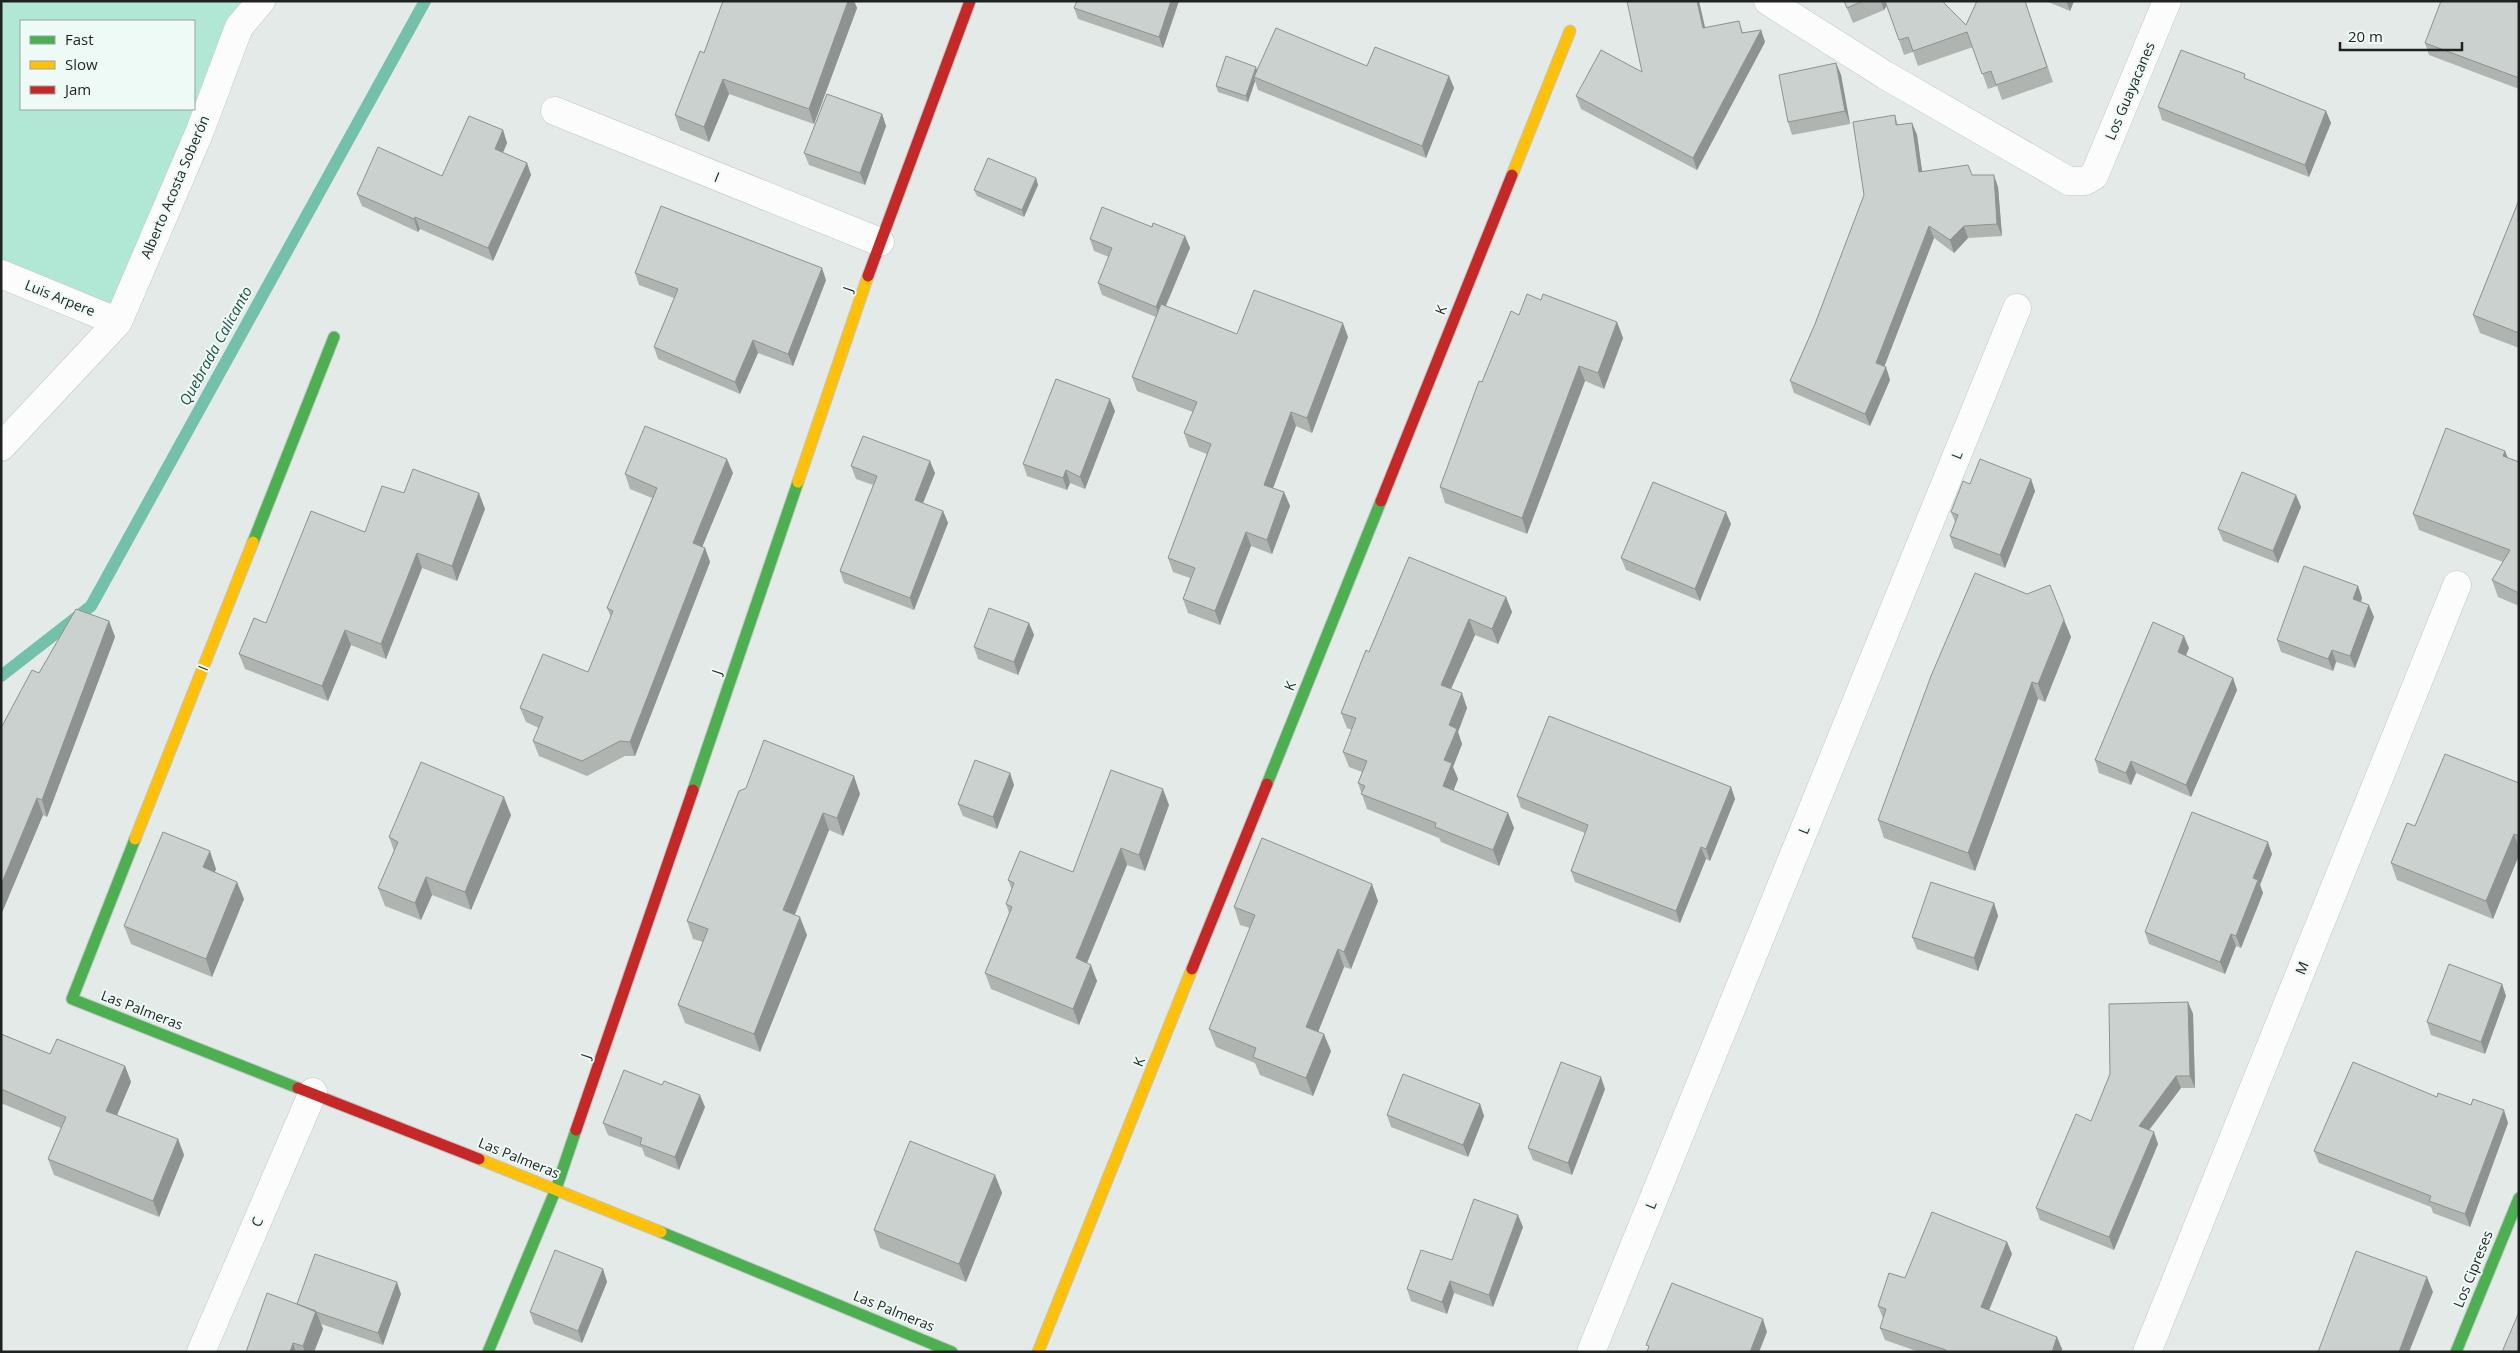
<svg xmlns="http://www.w3.org/2000/svg" width="2520" height="1353" font-family="'Open Sans',sans-serif">
<style>
.green{fill:#b0e7d5;fill-rule:evenodd}
.lines{fill:none;stroke-linecap:round;stroke-linejoin:round}
.stream{stroke:#74c1ab;stroke-width:12}
.street-casing{stroke:#c1c6c4;stroke-width:29}
.fast-casing{stroke:#c1c6c4;stroke-width:13}
.slow-casing{stroke:#c1c6c4;stroke-width:13}
.jam-casing{stroke:#c1c6c4;stroke-width:13}
.street{stroke:#fbfcfb;stroke-width:28}
.fast{stroke:#4caf50;stroke-width:11}
.slow{stroke:#ffc107;stroke-width:11}
.jam{stroke:#c62828;stroke-width:11}
.wall{fill:#afb4b1}
.shaded-wall{fill:#8e9290}
.building{fill:#cbd1ce;stroke:#8e9290}
.labels{text-anchor:middle;stroke-width:4;stroke-linejoin:round;paint-order:stroke}
.street-label{font-size:14px;fill:#1e2221;stroke:#edfaf5}
.water-label{font-size:15px;font-style:italic;fill:#245144;stroke:#edfaf5}
</style>
<rect width="100%" height="100%" fill="#e3eae7"/>
<path class="green" d="M1,1H261L118,322L1,274ZM21,21H194V109H21Z"/>
<g class="lines">
<path class="stream" d="M1,676L91,606L425,1"/>
<defs>
<path id="street" d="M1768,1L1885,75L2069,181H2085L2094,176L2167,1
M555,111L880,242
M1,274L118,322
M1,447L118,322L200,131L239,27L261,1
M201,1352L313,1092
M1591,1352L2017,308
M2147,1352L2457,585"/>
<path id="fast" d="M253,542L334,337
M1267,784L1381,501
M693,790L798,482
M135,839L72,999L298,1088
M661,1232L952,1352
M488,1352L556,1189L576,1130
M2456,1352L2519,1198"/>
<path id="slow" d="M1512,175L1570,31
M798,482L868,276
M135,839L253,542
M479,1159L661,1232
M1038,1352L1192,969"/>
<path id="jam" d="M868,276L970,1
M1381,501L1512,175
M1192,969L1267,784
M298,1088L479,1159
M576,1130L693,790"/>
</defs>
<use href="#street" class="street-casing"/>
<use href="#fast" class="fast-casing"/>
<use href="#slow" class="slow-casing"/>
<use href="#jam" class="jam-casing"/>
<use href="#street" class="street"/>
<use href="#fast" class="fast"/>
<use href="#slow" class="slow"/>
<use href="#jam" class="jam"/>
</g>
<path class="wall" d="M723,1H854L857,8L814,124L729,94L709,142L680,130L675,115L704,53Z
M1179,1L1163,48L1078,19L1074,8Z
M1844,1H1942L1966,25L2025,1L2053,82L2002,100L1997,86L1988,89L1973,47L1918,66L1913,52L1904,55L1887,5L1884,10L1853,23Z
M2046,1H2074L2070,11Z
M2519,1V89L2429,55L2425,43Z
M1739,21L1743,33L1761,30L1765,42L1697,170L1581,109L1576,96L1642,72L1705,28Z
M1836,63L1841,75L1850,124L1792,135L1788,122Z
M1367,66L1449,76L1454,88L1426,158L1258,90L1255,81L1248,102L1218,92L1216,86L1257,70Z
M2158,107L2326,111L2331,123L2309,177L2162,120Z
M882,114L886,126L865,185L809,165L804,153Z
M1895,115L1898,125L1912,123L1917,135L1922,172L1972,175L1998,187L2002,236L1968,238L1954,253L1934,238L1884,367H1886L1890,380L1870,426L1794,393L1790,381L1815,324Z
M503,130L507,143L503,153L527,163L531,175L493,261L420,229L418,232L362,206L357,194L442,176Z
M1036,178L1038,185L1024,217L977,196L974,190Z
M2519,200V348L2480,333L2473,315Z
M1152,227L1185,236L1190,248L1166,306L1237,334L1348,337L1312,433L1296,426L1273,488L1284,492L1290,506L1272,554L1251,546L1220,625L1188,613L1183,599L1190,578L1173,572L1168,558L1207,454L1189,447L1184,433L1193,412L1137,391L1132,377L1156,317L1102,295L1098,283L1109,257L1094,251L1090,239Z
M635,273L826,280L793,366L758,353L740,394L658,359L654,347L674,298L639,285Z
M1541,300L1617,322L1623,338L1604,389L1585,381L1527,534L1445,503L1440,487L1482,382Z
M1115,411L1085,489L1070,483L1067,490L1027,476L1023,464Z
M2505,451L2508,458L2519,462V606L2498,597L2492,580L2503,562L2419,530L2413,514Z
M851,466L935,473L923,503L943,511L948,523L914,610L844,583L840,571L873,485L856,479Z
M733,473L702,547L705,548L710,562L635,756H625L587,776L539,756L533,741L539,728L526,722L520,708L588,672L611,617L607,608L652,498L630,489L625,474Z
M2031,479L2035,491L2005,568L1954,548L1950,536L1955,522L1951,512L1970,484Z
M404,493L485,509L457,581L422,568L386,659L351,645L328,701L245,669L239,654L266,623L365,532Z
M2296,495L2301,507L2278,563L2223,541L2218,529Z
M1731,524L1700,601L1626,570L1621,558Z
M2358,586L2362,598L2361,602L2374,617L2355,668L2336,662L2333,671L2281,652L2277,640Z
M1506,597L1512,612L1498,644L1475,635L1451,689L1467,708L1458,732L1462,744L1453,767L1458,779L1453,790L1508,813L1514,828L1499,866L1441,842L1439,838L1367,809L1358,783L1362,772L1349,767L1343,752L1352,730L1347,728L1341,713L1369,652Z
M2064,620L2071,637L2045,702L2038,699L1975,871L1884,838L1878,820Z
M109,621L115,637L47,817L43,815L1,915V728Z
M1029,623L1034,635L1018,675L978,659L974,647Z
M2189,648L2186,655L2233,678L2237,690L2191,797L2136,773L2131,785L2099,773L2095,760Z
M1010,773L1014,785L997,829L963,816L958,804Z
M2519,783V855L2493,919L2397,880L2391,863L2415,826Z
M1731,787L1735,799L1710,861L1706,859L1680,923L1575,882L1571,871L1585,833L1521,808L1517,796Z
M739,791L860,794L843,836L829,830L795,915L807,935L760,1052L685,1023L678,1005L703,942L693,939L687,921Z
M1169,805L1145,871L1127,865L1087,963L1097,981L1079,1025L991,989L985,973L1009,913L1006,904L1012,890L1008,880L1073,872Z
M511,815L471,910L432,895L421,920L385,906L378,888L394,851L389,837Z
M2272,854L2260,885L2263,893L2241,948L2236,946L2225,974L2149,944L2145,932Z
M216,869L215,872L244,899L212,977L131,944L124,926Z
M1378,901L1351,969L1344,967L1318,1031L1331,1051L1313,1096L1260,1075L1255,1063L1216,1047L1209,1029L1250,928L1240,925L1234,907Z
M1994,903L1998,916L1978,971L1917,949L1912,937Z
M2502,984L2506,996L2485,1054L2431,1035L2427,1022Z
M2188,1002L2193,1014L2195,1088H2181L2149,1130L2158,1144L2114,1250L2040,1220L2036,1208L2091,1121Z
M1,1034L50,1054L125,1066L131,1082L117,1115L178,1139L184,1155L159,1217L54,1175L48,1159L61,1128L1,1103Z
M1605,1089L1572,1175L1533,1160L1528,1148Z
M2437,1097L2508,1123L2470,1227L2433,1213L2431,1207L2319,1163L2314,1151Z
M1480,1104L1484,1116L1468,1157L1391,1127L1387,1115Z
M705,1107L679,1170L645,1156L642,1148L608,1135L603,1123Z
M995,1175L1002,1193L966,1282L880,1248L874,1230Z
M1523,1227L1493,1307L1454,1293L1447,1314L1411,1301L1407,1289L1452,1260Z
M2007,1242L2012,1254L1989,1311L2057,1337L2062,1349L2061,1352H1919L1885,1340L1880,1328L1884,1318H1883L1878,1306L1905,1278Z
M603,1269L607,1282L582,1343L534,1324L530,1312Z
M401,1294L383,1345L321,1324L323,1329L314,1352H246L297,1304Z"/>
<path class="shaded-wall" d="M848,1H854L857,8L814,124L809,109Z
M1171,1H1179L1163,48L1159,37Z
M1697,1H1699L1708,40L1703,28Z
M1881,1H1885L1887,5L1884,10Z
M2066,1H2074L2070,11Z
M1761,30L1765,42L1697,170L1693,158Z
M1836,63L1841,75L1850,124L1845,111Z
M1256,67L1258,73L1254,77L1255,81L1248,102L1246,96Z
M1449,76L1454,88L1426,158L1422,146Z
M723,79L729,94L709,142L704,127Z
M2326,111L2331,123L2309,177L2305,165Z
M882,114L886,126L865,185L860,173Z
M1912,123L1917,135L1924,185L1919,172Z
M503,130L507,143L499,161L495,149Z
M527,163L531,175L493,261L488,248Z
M1994,175L1998,187L2002,236L1997,224Z
M1036,178L1038,185L1024,217L1022,210Z
M415,217L420,229L418,232L414,219Z
M1929,226L1934,238L1881,375L1876,363Z
M1964,226L1968,238L1954,253L1950,240Z
M1185,236L1190,248L1160,319L1156,307Z
M822,268L826,280L793,366L788,354Z
M1617,322L1623,338L1604,389L1598,373Z
M1343,323L1348,337L1312,433L1307,418Z
M753,340L758,353L740,394L735,382Z
M1579,366L1585,381L1527,534L1522,518Z
M1886,367L1890,380L1870,426L1865,414Z
M1110,399L1115,411L1085,489L1080,477Z
M1291,412L1296,426L1269,499L1264,485Z
M2505,451L2511,467L2503,456Z
M727,459L733,473L698,557L693,543Z
M930,461L935,473L919,513L915,500Z
M1066,470L1070,483L1067,490L1063,478Z
M2031,479L2035,491L2005,568L2000,555Z
M1284,492L1290,506L1272,554L1267,540Z
M479,493L485,509L457,581L452,566Z
M2296,495L2301,507L2278,563L2273,551Z
M943,511L948,523L914,610L910,598Z
M1726,512L1731,524L1700,601L1695,589Z
M1246,532L1251,546L1220,625L1215,611Z
M705,548L710,562L635,756L630,742Z
M417,553L422,568L386,659L381,644Z
M2358,586L2362,598L2358,611L2353,599Z
M1506,597L1512,612L1498,644L1492,629Z
M2369,605L2374,617L2355,668L2350,656Z
M1469,619L1475,635L1446,700L1441,685Z
M2064,620L2071,637L2045,702L2038,684Z
M109,621L115,637L47,817L42,800Z
M1029,623L1034,635L1018,675L1014,662Z
M345,630L351,645L328,701L322,686Z
M2184,636L2189,648L2182,664L2178,652Z
M2332,650L2336,662L2333,671L2328,659Z
M2233,678L2237,690L2191,797L2186,785Z
M2032,682L2038,699L1975,871L1968,853Z
M1462,693L1467,708L1458,732L1462,744L1453,767L1458,779L1449,802L1443,786L1444,760L1449,725Z
M2131,761L2136,773L2131,785L2126,773Z
M1010,773L1014,785L997,829L993,817Z
M854,776L860,794L843,836L837,818Z
M1731,787L1735,799L1710,861L1706,849Z
M1163,789L1169,805L1145,871L1139,855Z
M504,797L511,815L471,910L465,892Z
M37,798L43,815L1,915V885Z
M823,813L829,830L789,928L783,910Z
M1508,813L1514,828L1499,866L1493,850Z
M2514,834L2519,848V855L2493,919L2486,901Z
M2268,842L2272,854L2260,885L2263,893L2241,948L2236,936L2253,878Z
M1701,847L1706,859L1680,923L1676,911Z
M1121,848L1127,865L1082,975L1076,958Z
M210,851L216,869L209,885L203,867Z
M426,877L432,895L421,920L415,903Z
M237,882L244,899L212,977L206,959Z
M1372,884L1378,901L1351,969L1344,952Z
M1994,903L1998,916L1978,971L1974,958Z
M800,917L807,935L760,1052L754,1034Z
M2231,934L2236,946L2225,974L2220,962Z
M1338,949L1344,967L1313,1045L1306,1027Z
M1091,965L1097,981L1079,1025L1073,1009Z
M2502,984L2506,996L2485,1054L2481,1042Z
M2188,1002L2193,1014L2195,1088L2190,1076Z
M1324,1034L1331,1051L1313,1096L1306,1078Z
M125,1066L131,1082L112,1127L106,1111Z
M2176,1076L2181,1088L2143,1138L2139,1126Z
M1601,1077L1605,1089L1572,1175L1568,1163Z
M700,1095L705,1107L679,1170L675,1157Z
M1480,1104L1484,1116L1468,1157L1463,1145Z
M2504,1110L2508,1123L2470,1227L2465,1214Z
M2154,1132L2158,1144L2114,1250L2109,1237Z
M178,1139L184,1155L159,1217L153,1201Z
M995,1175L1002,1193L966,1282L959,1264Z
M1518,1215L1523,1227L1493,1307L1489,1295Z
M2007,1242L2012,1254L1985,1319L1981,1307Z
M603,1269L607,1282L582,1343L578,1331Z
M2427,1277L2433,1292L2409,1352H2399Z
M1450,1281L1454,1293L1447,1314L1442,1302Z
M397,1282L401,1294L383,1345L378,1333Z
M316,1311L323,1329L314,1352H305L303,1346Z
M1763,1319L1767,1332L1759,1352H1750Z
M2057,1337L2062,1349L2061,1352H2052Z
M293,1343L296,1352H290Z"/>
<path class="building" d="M723,1H848L809,109L723,79L704,127L675,115L700,51L704,53Z
M1077,1H1171L1159,37L1074,8Z
M1627,1H1697L1703,28L1739,21L1742,33L1761,30L1693,158L1576,96L1601,50L1642,72Z
M1844,1H1863L1847,8Z
M1885,1H1942L1966,25L1977,1H2025L2047,67L1996,85L1991,71L1982,74L1967,32L1913,51L1908,37L1899,40Z
M2441,1H2519V78L2425,43Z
M1276,28L1367,66L1375,47L1449,76L1422,146L1254,77Z
M2181,50L2245,74L2244,78L2326,111L2305,165L2158,107Z
M1226,56L1256,67L1246,96L1216,86Z
M1836,63L1845,111L1788,122L1779,75Z
M827,94L882,114L860,173L804,153Z
M1895,115L1896,125L1912,123L1919,172L1968,165L1972,175H1994L1997,224L1964,226L1950,240L1929,226L1876,363L1886,367L1865,414L1790,381L1815,324L1864,195L1853,122Z
M469,116L503,130L495,149L527,163L488,248L415,217L414,219L357,194L378,147L442,176Z
M988,158L1036,178L1022,210L974,190Z
M2519,200V333L2473,315Z
M661,206L822,268L788,354L753,340L735,382L654,347L678,289L635,273Z
M1102,207L1152,227L1153,223L1185,236L1156,307L1098,283L1112,248L1090,239Z
M1254,290L1343,323L1307,418L1291,412L1264,485L1284,492L1267,540L1246,532L1215,611L1183,599L1195,568L1168,558L1211,444L1184,433L1197,402L1132,377L1161,304L1237,334Z
M1527,294L1541,300L1543,294L1617,322L1598,373L1579,366L1522,518L1440,487L1479,381L1482,382L1511,311L1519,315Z
M1056,379L1110,399L1080,477L1066,470L1063,478L1023,464Z
M645,426L727,459L693,543L705,548L630,742L620,741L582,761L533,741L543,717L520,708L543,654L588,672L613,611L607,608L657,488L625,474Z
M2446,428L2505,451L2503,456L2519,462V593L2492,580L2510,550L2413,514Z
M863,436L930,461L915,500L943,511L910,598L840,571L877,476L851,466Z
M1980,459L2031,479L2000,555L1950,536L1958,515L1951,512L1963,481L1970,484Z
M413,469L479,493L452,566L417,553L381,644L345,630L322,686L239,654L254,618L266,623L311,511L365,532L382,486L404,493Z
M2242,472L2296,495L2273,551L2218,529Z
M1653,482L1726,512L1695,589L1621,558Z
M1409,557L1506,597L1492,629L1469,619L1441,685L1462,693L1449,725L1457,729L1444,760L1452,763L1443,786L1508,813L1493,850L1435,827L1436,823L1361,794L1365,786L1358,783L1367,761L1343,752L1356,718L1341,713L1366,650L1369,652Z
M2304,566L2358,586L2353,599L2369,605L2350,656L2332,650L2328,659L2277,640Z
M1975,573L2027,594L2050,585L2064,620L2038,684L2032,682L1968,853L1878,820L1931,676Z
M989,608L1029,623L1014,662L974,647Z
M76,609L109,621L42,800L37,798L1,885V728L32,670L39,673Z
M2153,622L2184,636L2178,652L2233,678L2186,785L2131,761L2126,773L2095,760Z
M1549,716L1731,787L1706,849L1701,847L1676,911L1571,871L1588,825L1517,796Z
M764,740L854,776L837,818L823,813L783,910L800,917L754,1034L678,1005L708,929L687,921L739,791L746,788Z
M2445,754L2519,783V836L2514,834L2486,901L2391,863L2407,823L2415,826Z
M975,760L1010,773L993,817L958,804Z
M421,762L504,797L465,892L426,877L415,903L378,888L398,842L389,837Z
M1111,770L1163,789L1139,855L1121,848L1076,958L1091,965L1073,1009L985,973L1012,907L1006,904L1014,883L1008,880L1020,851L1073,872Z
M2192,812L2268,842L2253,878L2258,880L2236,936L2231,934L2220,962L2145,932Z
M163,832L210,851L203,867L237,882L206,959L124,926Z
M1262,838L1372,884L1344,952L1338,949L1306,1027L1324,1034L1306,1078L1253,1057L1256,1048L1209,1029L1255,915L1234,907Z
M1931,882L1994,903L1974,958L1912,937Z
M2449,964L2502,984L2481,1042L2427,1022Z
M2188,1002L2190,1076H2176L2139,1126L2154,1132L2109,1237L2036,1208L2076,1114L2091,1121L2110,1074L2109,1004Z
M1,1034L50,1054L57,1039L125,1066L106,1111L178,1139L153,1201L48,1159L66,1117L1,1089Z
M1561,1062L1601,1077L1568,1163L1528,1148Z
M2353,1062L2437,1097L2438,1093L2471,1105L2473,1099L2504,1110L2465,1214L2429,1201L2431,1196L2314,1151Z
M624,1070L662,1085L664,1081L700,1095L675,1157L640,1144L642,1138L603,1123Z
M1403,1074L1480,1104L1463,1145L1387,1115Z
M910,1141L995,1175L959,1264L874,1230Z
M1474,1199L1518,1215L1489,1295L1450,1281L1442,1302L1407,1289L1421,1250L1452,1260Z
M1932,1212L2007,1242L1981,1307L2057,1337L2052,1352H1946V1350L1880,1328L1886,1309L1878,1306L1889,1273L1905,1278Z
M555,1250L603,1269L578,1331L530,1312Z
M2356,1251L2427,1277L2399,1352H2318Z
M315,1254L397,1282L378,1333L316,1312L297,1304Z
M1672,1283L1763,1319L1750,1352H1647L1649,1346L1646,1345Z
M267,1293L316,1311L303,1346L293,1343L290,1352H246Z
M2519,1312V1352H2502Z"/>
<g class="labels">
<g class="street-label">
<text transform="translate(2130 91) rotate(-67)" y="5">Los Guayacanes</text>
<text transform="translate(717 177) rotate(22)" y="5">I</text>
<text transform="translate(175 187) rotate(-67)" y="5">Alberto Acosta Soberón</text>
<text transform="translate(848 289) rotate(-71)" y="5">J</text>
<text transform="translate(60 298) rotate(22)" y="5">Luis Arpere</text>
<text transform="translate(1441 310) rotate(-68)" y="5">K</text>
<text transform="translate(1957 455) rotate(-68)" y="5">L</text>
<text transform="translate(203 668) rotate(-68)" y="5">I</text>
<text transform="translate(717 672) rotate(-71)" y="5">J</text>
<text transform="translate(1290 686) rotate(-68)" y="5">K</text>
<text transform="translate(1804 830) rotate(-68)" y="5">L</text>
<text transform="translate(2302 968) rotate(-68)" y="5">M</text>
<text transform="translate(142 1010) rotate(21)" y="5">Las Palmeras</text>
<text transform="translate(586 1056) rotate(-71)" y="5">J</text>
<text transform="translate(1139 1062) rotate(-68)" y="5">K</text>
<text transform="translate(519 1158) rotate(22)" y="5">Las Palmeras</text>
<text transform="translate(1651 1205) rotate(-68)" y="5">L</text>
<text transform="translate(257 1222) rotate(-67)" y="5">C</text>
<text transform="translate(2473 1269) rotate(-68)" y="5">Los Cipreses</text>
<text transform="translate(894 1311) rotate(22)" y="5">Las Palmeras</text>
</g>
<g class="water-label">
<text transform="translate(216 346) rotate(-61)" y="5">Quebrada Calicanto</text>
</g>
</g>
<rect width="2520" height="1353" fill="none" stroke="#1e2221" stroke-width="5"/>
<rect x="20" y="20" width="175" height="90" fill="#edfaf5" stroke="#9aa4a0"/>
<rect x="30" y="36" width="25" height="8" fill="#4caf50" stroke="#9aa4a0"/>
<text x="65" y="45" font-size="15" fill="#1e2221">Fast</text>
<rect x="30" y="61" width="25" height="8" fill="#ffc107" stroke="#9aa4a0"/>
<text x="65" y="70" font-size="15" fill="#1e2221">Slow</text>
<rect x="30" y="86" width="25" height="8" fill="#c62828" stroke="#9aa4a0"/>
<text x="65" y="95" font-size="15" fill="#1e2221">Jam</text>
<path d="M2340 42v8h122v-8" fill="none" stroke="#1e2221" stroke-width="2.5"/>
<text x="2348" y="42" font-size="15" fill="#1e2221" stroke="#edfaf5" stroke-width="4" paint-order="stroke">20 m</text>
</svg>
